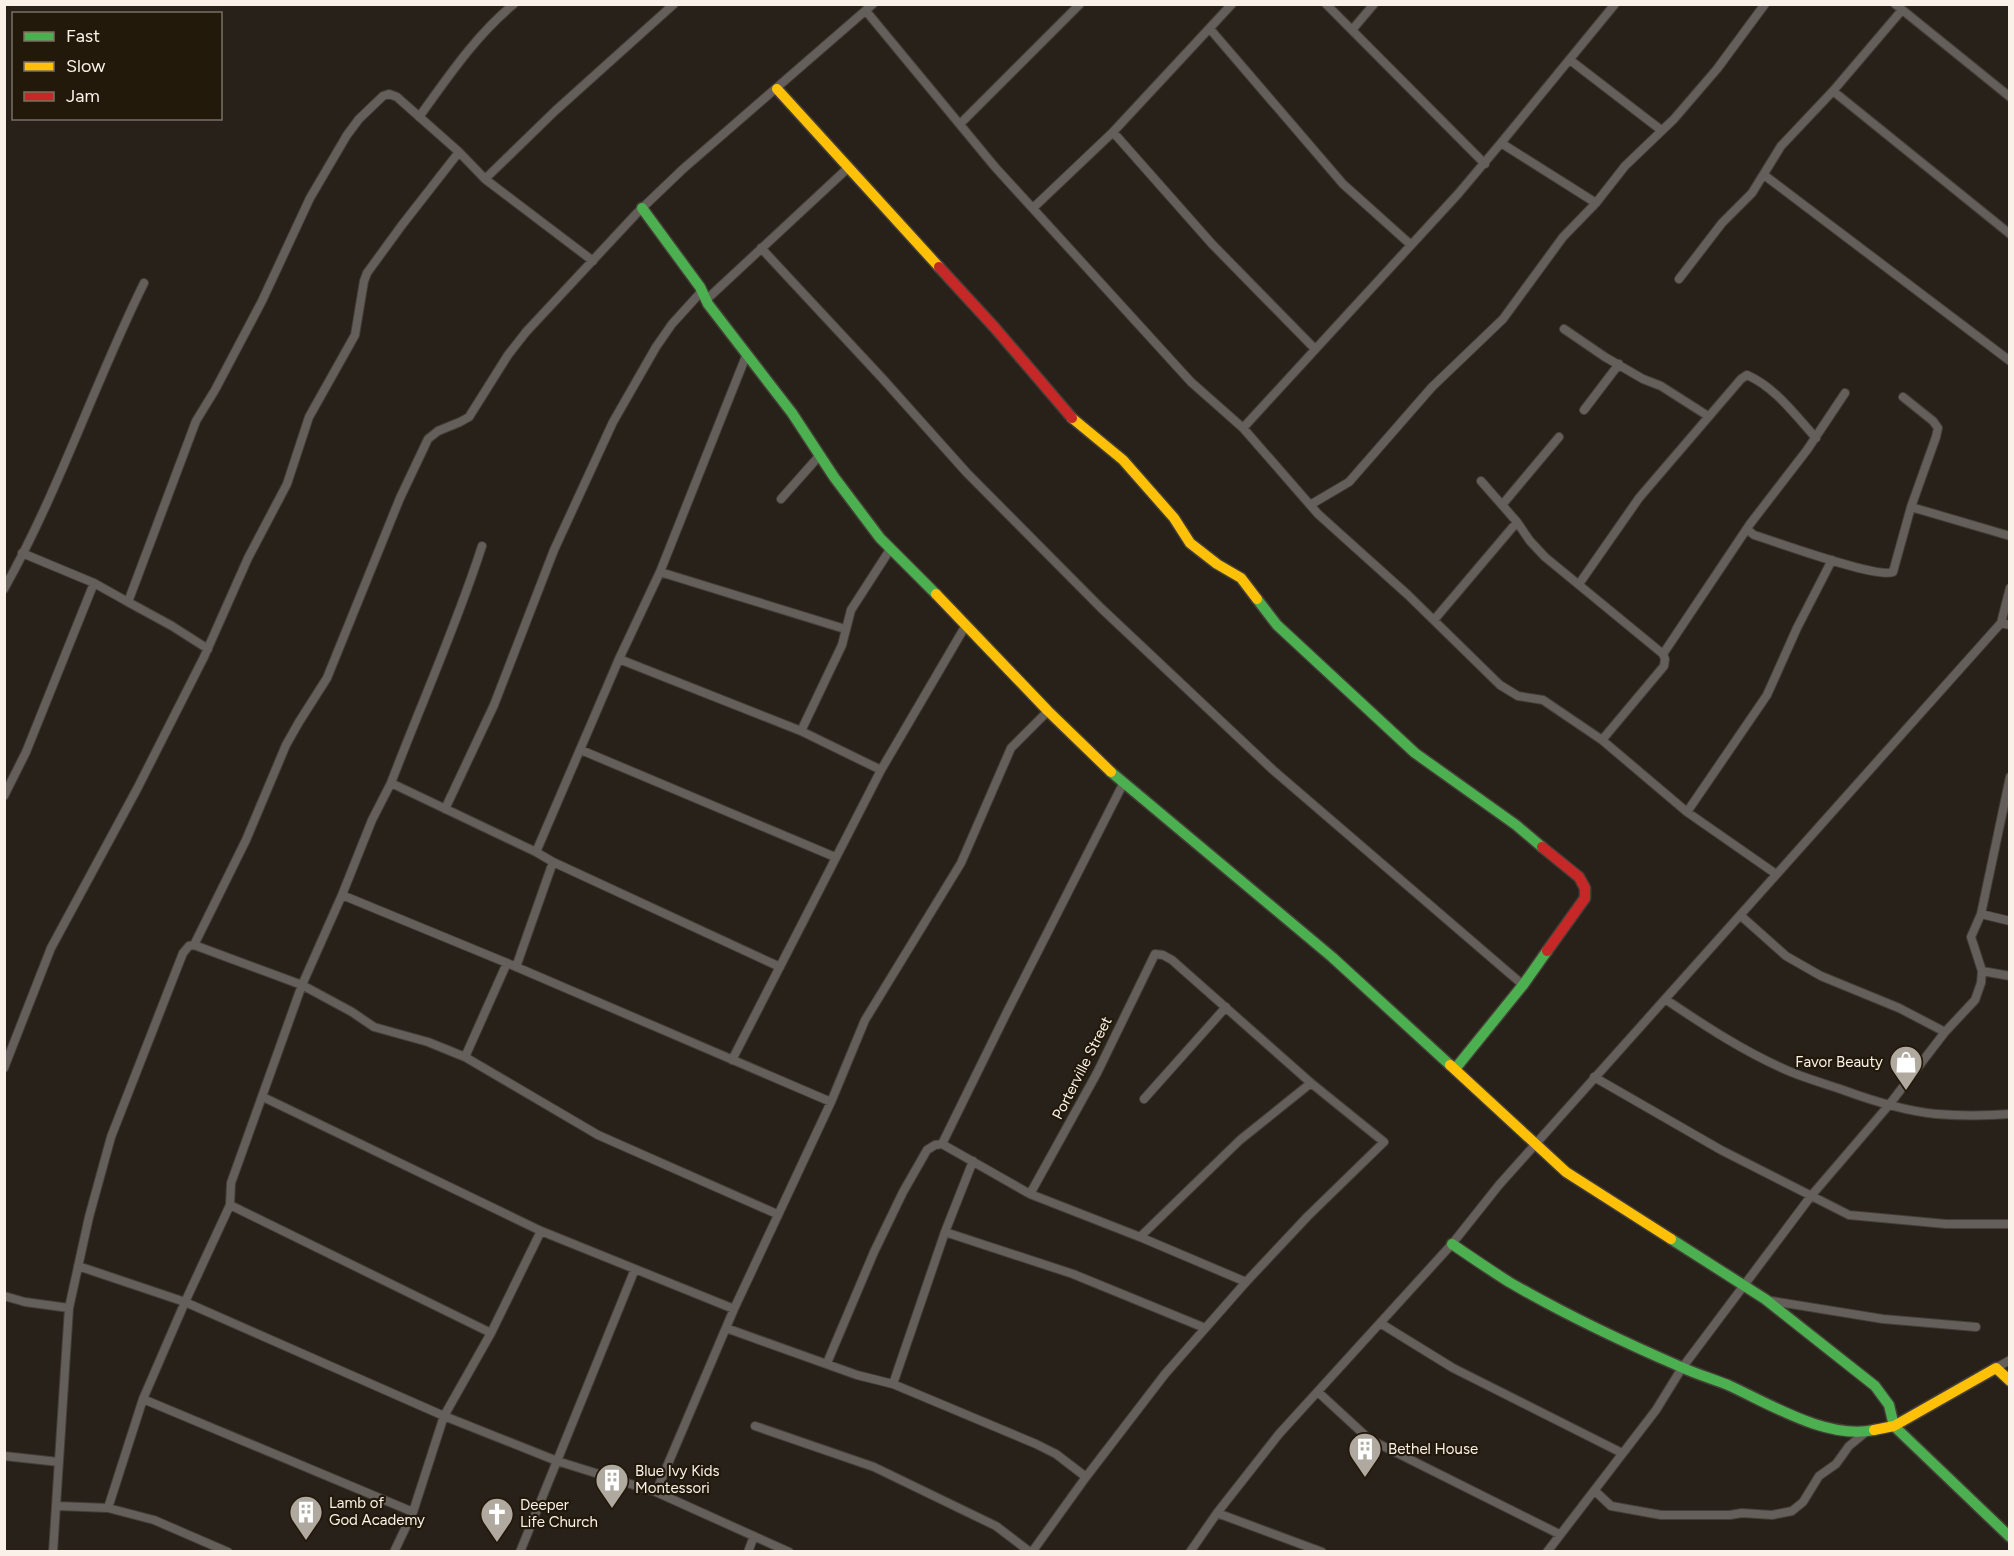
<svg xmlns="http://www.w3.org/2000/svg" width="2014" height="1556" font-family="Figtree,sans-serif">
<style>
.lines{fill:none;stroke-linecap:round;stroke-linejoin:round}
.street-casing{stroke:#443e37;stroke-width:10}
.fast-casing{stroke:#443e37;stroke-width:13}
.slow-casing{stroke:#443e37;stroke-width:13}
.jam-casing{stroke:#443e37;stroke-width:13}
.street{stroke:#655f5b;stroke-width:8}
.fast{stroke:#4caf50;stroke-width:10}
.slow{stroke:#ffc107;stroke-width:10}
.jam{stroke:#c62828;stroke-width:10}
.labels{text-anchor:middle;stroke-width:4.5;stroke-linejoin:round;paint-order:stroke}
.poi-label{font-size:15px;fill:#faf2e9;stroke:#23190a;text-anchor:start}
.street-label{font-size:15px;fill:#faf2e9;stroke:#23190a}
</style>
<rect width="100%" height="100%" fill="#272119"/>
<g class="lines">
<defs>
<path id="street" d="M1326,4L1485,164
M1895,4L2010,97
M866,11L995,167L1191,382L1243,428L1318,514L1408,595L1500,685L1518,696L1543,700L1602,740L1687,812L1776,874
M1210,29L1343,184L1411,245
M1352,30L1374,4
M1570,60L1661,130
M1833,91L2010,234
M419,117C448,77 476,35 514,4
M960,124L1080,4
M1113,132L1212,244L1315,349
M1501,143L1615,4
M1764,175L2010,361
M485,179L555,111L674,4
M1033,208L1113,132L1232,4
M761,248L882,378L967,473L1101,608L1273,770L1523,985
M1679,279L1722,223L1752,193L1781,146L1833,91L1902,10
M706,300L849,167
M1564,329L1605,357L1643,379L1661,386L1708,416
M1584,410L1619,364
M1243,428L1458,194L1501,143L1596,203
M1481,481L1517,522L1530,541L1545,557L1663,654L1665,659L1664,666L1602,740
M781,499L820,455
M1310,505L1349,482L1432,387L1503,319L1563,237L1596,203L1625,166L1674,119L1717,69L1765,4
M1502,505L1559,437
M1911,507L2010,536
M1748,530L1754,535C1777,542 1877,579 1893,572L1911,507L1936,437L1938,428L1933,421L1903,397
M22,553L94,583L128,602
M660,572L845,629
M1579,584L1639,498L1741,379L1747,375C1775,387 1796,416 1816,438
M4,589C59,491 94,384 144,283
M1434,620L1517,522
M2001,623L2010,625
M208,649L172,626L128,602L196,421L215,390L262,301L310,198L347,135L359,119L383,96L389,94L397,97L459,152L485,179L593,261
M1663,654L1750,524L1807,450L1845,393
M619,659L660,572L746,356
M801,731L842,645L851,610L891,548
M581,750L835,857
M391,783C421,704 456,627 482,546
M4,796L26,752L94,583
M445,809L494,705L554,550L613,422L656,347L672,324L702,291
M1687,812L1767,695L1797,628L1832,560
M536,852L619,659L801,731L881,770
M342,895L507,963L831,1102
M1981,914L2010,921
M1740,915L1786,956L1821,976L1899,1008L1945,1032
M194,945L246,840L286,745L299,722L327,678L400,498L428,439L438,431L460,422L469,417L508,355L526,332L637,213L683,169L873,4
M516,967L553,862
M1982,971L2010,976
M1665,999C1705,1026 1746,1053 1791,1072C1808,1079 1826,1084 1843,1090C1873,1101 1905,1111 1936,1114C1961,1116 1985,1116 2010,1114
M465,1057L507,963
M732,1060L881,770L966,625
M4,1068L51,948L137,789L204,657L248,558L287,484L309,417L355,335L364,281L367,273L402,225L459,152
M1594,1077L1721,1150L1849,1215L1946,1224H2010
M263,1097L541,1231L734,1309
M1144,1099L1226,1007
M942,1144L1006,1014L1123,784
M1030,1194L1097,1073L1155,954L1163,955L1172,960L1311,1083L1384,1142L1308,1216L1246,1282L1165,1374L1086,1477L1032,1552
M230,1205L491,1333
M945,1232L1073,1274L1205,1328
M1140,1237L1240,1140L1311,1083
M78,1266L185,1302L444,1416L557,1461L656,1492L789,1552
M4,1296L25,1302L69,1308
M1766,1300L1883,1319L1976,1327
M1380,1323L1453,1368L1622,1453
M726,1328L857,1375L893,1384L1036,1444L1056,1454L1086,1477
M827,1363L874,1252L903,1192L927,1150L935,1145L942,1144L1030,1194L1140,1237L1246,1282
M1996,1368L2010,1360
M893,1384L945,1232L973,1161
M1318,1392L1369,1439L1559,1534
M143,1399L413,1512
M755,1426L874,1467L996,1526L1030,1552
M4,1456L59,1462
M1595,1491L1611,1506L1661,1515H1730L1742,1513L1772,1515L1792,1511L1803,1502L1819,1476L1836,1464L1849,1446L1866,1432
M656,1492L734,1309L831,1102L865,1020L961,863L1011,748L1048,711
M57,1506L108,1508L154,1520L228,1552
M108,1508L143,1399L185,1302L230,1205L231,1183L302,985L342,895L372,820L391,783L536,852L553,862L780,967
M1217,1513L1322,1552
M53,1552L69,1308L89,1217L111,1137L183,953L189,946L194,945L302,985L352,1012L374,1027L428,1042L465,1057L598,1135L777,1214
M394,1552L413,1512L444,1416L491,1333L541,1231
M520,1552L635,1269
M748,1552L754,1536
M1190,1552L1217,1513L1279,1434L1452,1244L1499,1185L2001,623L2010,588
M1547,1552L1656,1410L1682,1368L1811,1196L1889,1105L1945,1032L1975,1000L1981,983L1982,971L1971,937L1981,914L2010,777"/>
<path id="fast" d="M642,208L700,287L708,304L792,413L834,477L880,538L936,594
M1257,599L1277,625L1415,753L1516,825L1542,847
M1111,772L1332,957L1450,1065
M1455,1069L1523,985L1547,951
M1671,1239L1765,1299L1875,1386L1889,1405L1894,1426L2010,1537
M1452,1244C1471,1257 1490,1270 1509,1282C1564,1314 1623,1342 1681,1367C1696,1374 1713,1379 1728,1385C1770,1404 1827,1440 1874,1430"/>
<path id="slow" d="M777,89L939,267
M1072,418L1123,460L1174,518L1190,543L1217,564L1241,578L1257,599
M936,594L1048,711L1111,772
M1450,1065L1566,1172L1671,1239
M1874,1430L1894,1426L1996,1368L2010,1381"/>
<path id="jam" d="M939,267L995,328L1072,418
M1542,847L1579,877L1585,888V898L1547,951"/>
</defs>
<use href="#street" class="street-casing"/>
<use href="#fast" class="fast-casing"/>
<use href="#slow" class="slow-casing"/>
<use href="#jam" class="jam-casing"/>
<use href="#street" class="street"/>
<use href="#fast" class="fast"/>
<use href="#slow" class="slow"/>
<use href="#jam" class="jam"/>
</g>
<defs>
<symbol id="shop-pin" viewBox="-11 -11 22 30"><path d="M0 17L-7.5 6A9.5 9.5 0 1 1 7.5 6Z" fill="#b0a9a0" stroke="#23190a"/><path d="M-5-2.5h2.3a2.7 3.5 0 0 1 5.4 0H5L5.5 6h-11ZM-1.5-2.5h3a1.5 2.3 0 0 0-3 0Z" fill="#fff"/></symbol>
<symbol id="building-pin" viewBox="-11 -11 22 30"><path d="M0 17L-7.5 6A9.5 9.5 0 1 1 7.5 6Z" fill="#b0a9a0" stroke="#23190a"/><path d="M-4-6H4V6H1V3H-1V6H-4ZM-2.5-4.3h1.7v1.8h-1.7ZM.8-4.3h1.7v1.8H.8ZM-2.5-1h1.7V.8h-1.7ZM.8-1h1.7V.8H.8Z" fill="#fff"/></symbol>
<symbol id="church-pin" viewBox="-11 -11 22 30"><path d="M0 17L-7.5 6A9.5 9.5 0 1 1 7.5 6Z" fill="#b0a9a0" stroke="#23190a"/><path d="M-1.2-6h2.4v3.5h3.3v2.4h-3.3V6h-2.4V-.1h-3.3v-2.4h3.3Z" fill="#fff"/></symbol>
</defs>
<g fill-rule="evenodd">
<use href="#shop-pin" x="1887" y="1043" width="38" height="52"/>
<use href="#building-pin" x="1346" y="1430" width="38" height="52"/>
<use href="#building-pin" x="593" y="1461" width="38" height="52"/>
<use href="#building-pin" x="287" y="1493" width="38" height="52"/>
<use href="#church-pin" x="478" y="1495" width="38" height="52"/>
</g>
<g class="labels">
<g class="poi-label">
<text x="1883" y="1067" text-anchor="end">Favor Beauty</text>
<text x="1388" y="1454">Bethel House</text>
<text x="635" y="1476">Blue Ivy Kids<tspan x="635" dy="17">Montessori</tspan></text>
<text x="329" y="1508">Lamb of<tspan x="329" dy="17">God Academy</tspan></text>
<text x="520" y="1510">Deeper<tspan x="520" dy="17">Life Church</tspan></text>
</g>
<g class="street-label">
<text transform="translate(1082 1068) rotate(-63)" y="5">Porterville Street</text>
</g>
</g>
<rect width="2014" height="1556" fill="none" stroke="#faf2e9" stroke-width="12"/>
<rect x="12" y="12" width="210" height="108" fill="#23190a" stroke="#797063" stroke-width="1.5"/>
<rect x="24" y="32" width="30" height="9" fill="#4caf50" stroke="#797063" stroke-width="1.5"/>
<text x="66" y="42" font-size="18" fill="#faf2e9">Fast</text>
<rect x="24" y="62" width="30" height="9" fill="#ffc107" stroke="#797063" stroke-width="1.5"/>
<text x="66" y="72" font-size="18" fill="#faf2e9">Slow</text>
<rect x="24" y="92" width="30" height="9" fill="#c62828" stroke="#797063" stroke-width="1.5"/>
<text x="66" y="102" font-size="18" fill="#faf2e9">Jam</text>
</svg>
